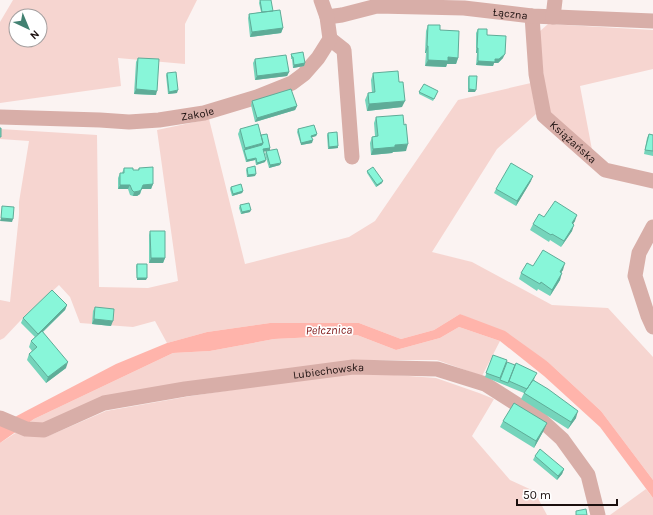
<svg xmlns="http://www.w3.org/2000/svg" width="653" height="515" font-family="Karla,sans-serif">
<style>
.green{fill:#f6d5d0;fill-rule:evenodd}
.water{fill:#ffb4ab}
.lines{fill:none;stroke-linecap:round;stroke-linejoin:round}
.minor{stroke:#d8aea8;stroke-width:15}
.wall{fill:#75d4bb}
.shaded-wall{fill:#5fac98}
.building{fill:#88f6d9;stroke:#5fac98}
.labels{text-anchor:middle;stroke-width:3.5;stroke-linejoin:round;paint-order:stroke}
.street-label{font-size:11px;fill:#1b0f0e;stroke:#fff}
.water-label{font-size:12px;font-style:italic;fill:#7d1312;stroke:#fff}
</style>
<rect width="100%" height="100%" fill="#fbf3f2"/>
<path class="green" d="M13,0H197L185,24V64L118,58L121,86L0,103V22ZM16,16H40V40H16Z
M548,24L653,30V69L580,86L593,155L547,111L539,32Z
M531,83L536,114L497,149L432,252L472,262L552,305L608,308L653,357V480L601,411L548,362L460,314L434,330L401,339L359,323H270L207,332L167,343L155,321L133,327L80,323L70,297L59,285L20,321L4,338L0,340V300L10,302L19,215V202L29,141L0,139V129L97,135L99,287L148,288L178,281L157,130L209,119L245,264L349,237L375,221L458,100Z
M459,327L500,341L482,376L437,360H354L185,385L45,425H26L34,419L173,353L210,351L274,339L357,335L396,350L440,338Z
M353,372L436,378L479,393L494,399L472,436L510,480L534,491L547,515H0V443L17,432L46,437L106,411L191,396Z
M646,489L653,498V515H610Z"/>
<path class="water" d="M460,314L505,331L548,362L601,411L653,480V498L600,427L544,376L500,341L459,327L440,338L396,350L357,335L274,339L210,351L173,353L34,419L0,443V425L26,411L116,364L167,343L207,332L270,323H359L401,339L434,330Z"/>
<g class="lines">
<g class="minor">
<path id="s1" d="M532,16L536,74L544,116L605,170L653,181"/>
<path id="s2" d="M327,17L342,15L377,6L464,8L532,16L653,21"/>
<path d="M553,17L555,0"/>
<path d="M330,39L344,50L352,157"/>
<path id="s3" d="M0,117L100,120L129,122L159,120L204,113L257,97L292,83L304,74L318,58L330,39L327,17L321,0"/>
<path d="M653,227L639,253L635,276L648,316L653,327"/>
<path id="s4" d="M0,418L26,429L44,430L104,403L185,389L353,367L437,369L485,384L540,419L562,439L588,475L598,515"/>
</g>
</g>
<path class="wall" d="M260,0L273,11L283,28L281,33L250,37L248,18L249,14L261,12L259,3Z
M428,25L440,30L458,58L456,64H447L446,67L425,66L426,53H425L426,31Z
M478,29L487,35L503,58L498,63H494L493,66L476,65L477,53H476V33Z
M291,54L305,63L304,66L293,68L292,59H291Z
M138,58L156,95L134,94L136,62Z
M255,59L289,72L287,76L255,80L253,63Z
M167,73L177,93L168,94L166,75Z
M373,73L402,107L367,111L365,100L368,93H372L371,80Z
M469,76L475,92H468V78Z
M419,92L437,93L433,101L419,94Z
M252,101L297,106L295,110L255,122L251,105Z
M376,117L406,151L393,152L392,153L371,155L370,143L372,137L375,136L374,123Z
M240,129L261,135L270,148V150L264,151L265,162L256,165L255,160L246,162L238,134Z
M298,129L317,134L316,136L312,137V143L301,145L297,132Z
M328,133L338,148L328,149L327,135Z
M649,134L653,135V156L644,154L647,138Z
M266,151L280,165L269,168L265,154Z
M124,168L133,170H138L139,168L153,184L151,189H142L140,194L137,196H133L130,195L128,189H118V178L120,173H122Z
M247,168L255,176L247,177L246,170Z
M367,171L382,183L376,187L367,173Z
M531,181L516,206L494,193L496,189Z
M231,187L243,191L242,193L232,196L230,189Z
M240,205L250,212L241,214L239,208Z
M544,217L575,221L573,224L572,231L561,247L550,240L549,242L530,230L533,224Z
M150,231L165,258L163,263H149V235Z
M137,264L146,280H137L136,266Z
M533,266L563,270L561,272L560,280L550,296L538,289L537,291L519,279L521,273Z
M67,305L65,310L43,332L66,368L46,383L27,360L29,354L32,351L29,347L31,341L35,337L21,323L23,318Z
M95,307L111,326L92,324L93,311Z
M493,355L535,377L534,380L576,418L568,429L521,399L524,393L485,377Z
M503,421L544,430L534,448L500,427Z
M535,456L564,469L562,474L557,480L533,460Z"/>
<path class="shaded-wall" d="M283,28L281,33L250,37L252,32Z
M427,46H428L426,53H425Z
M477,48H478L477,53H476Z
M505,54L503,58L498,63H494L493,66L476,65L478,61L495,59Z
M448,57L458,58L456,64H447L446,67L425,66L428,60Z
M305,63L304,66L293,68L294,65Z
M289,72L287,76L255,80L257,76Z
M136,89L157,91L156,95L134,94Z
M469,89L476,90L475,92H468Z
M178,90L177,93L168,94L169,92Z
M405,101L402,107L367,111L369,104Z
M297,106L295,110L255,122L257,118Z
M317,134L316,136L310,138L311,136Z
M313,140L312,143L301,145V143Z
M263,143L262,148L244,150L245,148Z
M408,144L406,151L393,152L392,153L371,155L373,149L395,145Z
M338,146V148L328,149L329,147Z
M270,148V150L263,152V149Z
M256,158L255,160L246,162L247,160Z
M266,160L265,162L256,165L257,163Z
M281,163L280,165L269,168L270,165Z
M256,174L255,176L247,177L248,175Z
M533,176L531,181L516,206L517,201Z
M383,181L382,183L376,187L377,185Z
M153,184L151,189H141L143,185Z
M120,185H130L128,189H118Z
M141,190L140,194L137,196H133L134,192Z
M243,191L242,193L232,196L233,194Z
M251,210L250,212L241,214L242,212Z
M577,215L575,221L569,230L572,223Z
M1,218L13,219L12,222L0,221Z
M574,225L572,231L561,247L564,241Z
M151,258H165L163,263H149Z
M565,263L563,270L557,278L560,272Z
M562,273L560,280L550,296L552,290Z
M137,278H147L146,280H137Z
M67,305L65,310L36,338L38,334Z
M94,319L113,321L111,326L92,324Z
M68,362L66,368L46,383L48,377Z
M578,411L576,418L568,429L571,422Z
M547,423L544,430L534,448L536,441Z
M564,469L562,474L557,480L558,476Z"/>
<path class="building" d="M260,0H271L273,11L262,12Z
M280,10L283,28L252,32L249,14Z
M428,25H440V30L459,31L458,58L448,57V61L428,60V46H427Z
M478,29H487V35L506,36L505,54L499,59H495V62L478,61V48H477Z
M303,52L305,63L294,65L293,57H292L291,54Z
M286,55L289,72L257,76L255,59Z
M138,58L159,59L157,91L136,89Z
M398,71L399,82H403L405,101L369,104L368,93L375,92L373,73Z
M176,72L178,90L169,92L167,73Z
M469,76H477L476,90L469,89Z
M424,84L438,91L434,99L419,92Z
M291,89L297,106L257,118L252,101Z
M403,115L404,125L406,124L408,144L395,145V147L373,149L372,137L378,136L376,117Z
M258,124L263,143L245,148L240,129Z
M314,125L317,134L311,136L313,140L301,143L298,129Z
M0,128H1V137H0Z
M337,132L338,146L329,147L328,133Z
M267,134L270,148L263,149L266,160L257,163L256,158L247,160L244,150L262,145L263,143L261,135Z
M649,134L653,135V151L645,150Z
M277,149L281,163L270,165L266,151Z
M511,163L533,176L517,201L496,189Z
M255,166L256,174L248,175L247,168Z
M153,167V184L143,185L141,190L139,191L134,192L132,190L130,185H120V173H124V168H133V170H139V168Z
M373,167L383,181L377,185L367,171Z
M241,184L243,191L233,194L231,187Z
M555,201L577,215L572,223L574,225L564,241L552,234L551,235L533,224L539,214L544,217Z
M249,203L251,210L242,212L240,205Z
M2,206L14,207L13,219L1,218Z
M150,231H165V258H151Z
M543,250L565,263L560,272L562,273L552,290L541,282L540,284L521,273L527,263L533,266Z
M137,264H147V278H137Z
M52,290L67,305L38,334L23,318Z
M95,307L114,309L113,321L94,319Z
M42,331L68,362L48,377L29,354L37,347L31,341Z
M493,355L507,360L500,378L486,373Z
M507,362L515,365L508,383L500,380Z
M516,363L537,373L527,389L509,381Z
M533,380L548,389L578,411L571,422L524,393Z
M514,403L547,423L536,441L503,421Z
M540,449L564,469L558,476L535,456Z
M586,509L587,515H576V511Z"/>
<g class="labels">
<g class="street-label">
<text dy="4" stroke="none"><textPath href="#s2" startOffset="185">Łączna</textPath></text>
<text dy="4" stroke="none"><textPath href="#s3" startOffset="198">Zakole</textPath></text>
<text dy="4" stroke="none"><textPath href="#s1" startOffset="140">Książańska</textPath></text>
<text dy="4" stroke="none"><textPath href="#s4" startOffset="339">Lubiechowska</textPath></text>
</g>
<g class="water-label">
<text transform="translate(329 330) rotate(-1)" y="4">Pełcznica</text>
</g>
</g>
<g transform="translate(28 28) rotate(136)"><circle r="19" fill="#ffffff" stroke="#a49f9f"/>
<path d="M0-3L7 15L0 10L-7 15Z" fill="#418171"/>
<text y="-6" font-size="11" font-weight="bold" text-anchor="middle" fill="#1b0f0e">N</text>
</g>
<path d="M517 499v6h100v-6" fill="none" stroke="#1b0f0e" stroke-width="2"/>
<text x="523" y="499" font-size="12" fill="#1b0f0e" stroke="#ffffff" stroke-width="3" paint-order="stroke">50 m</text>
</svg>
